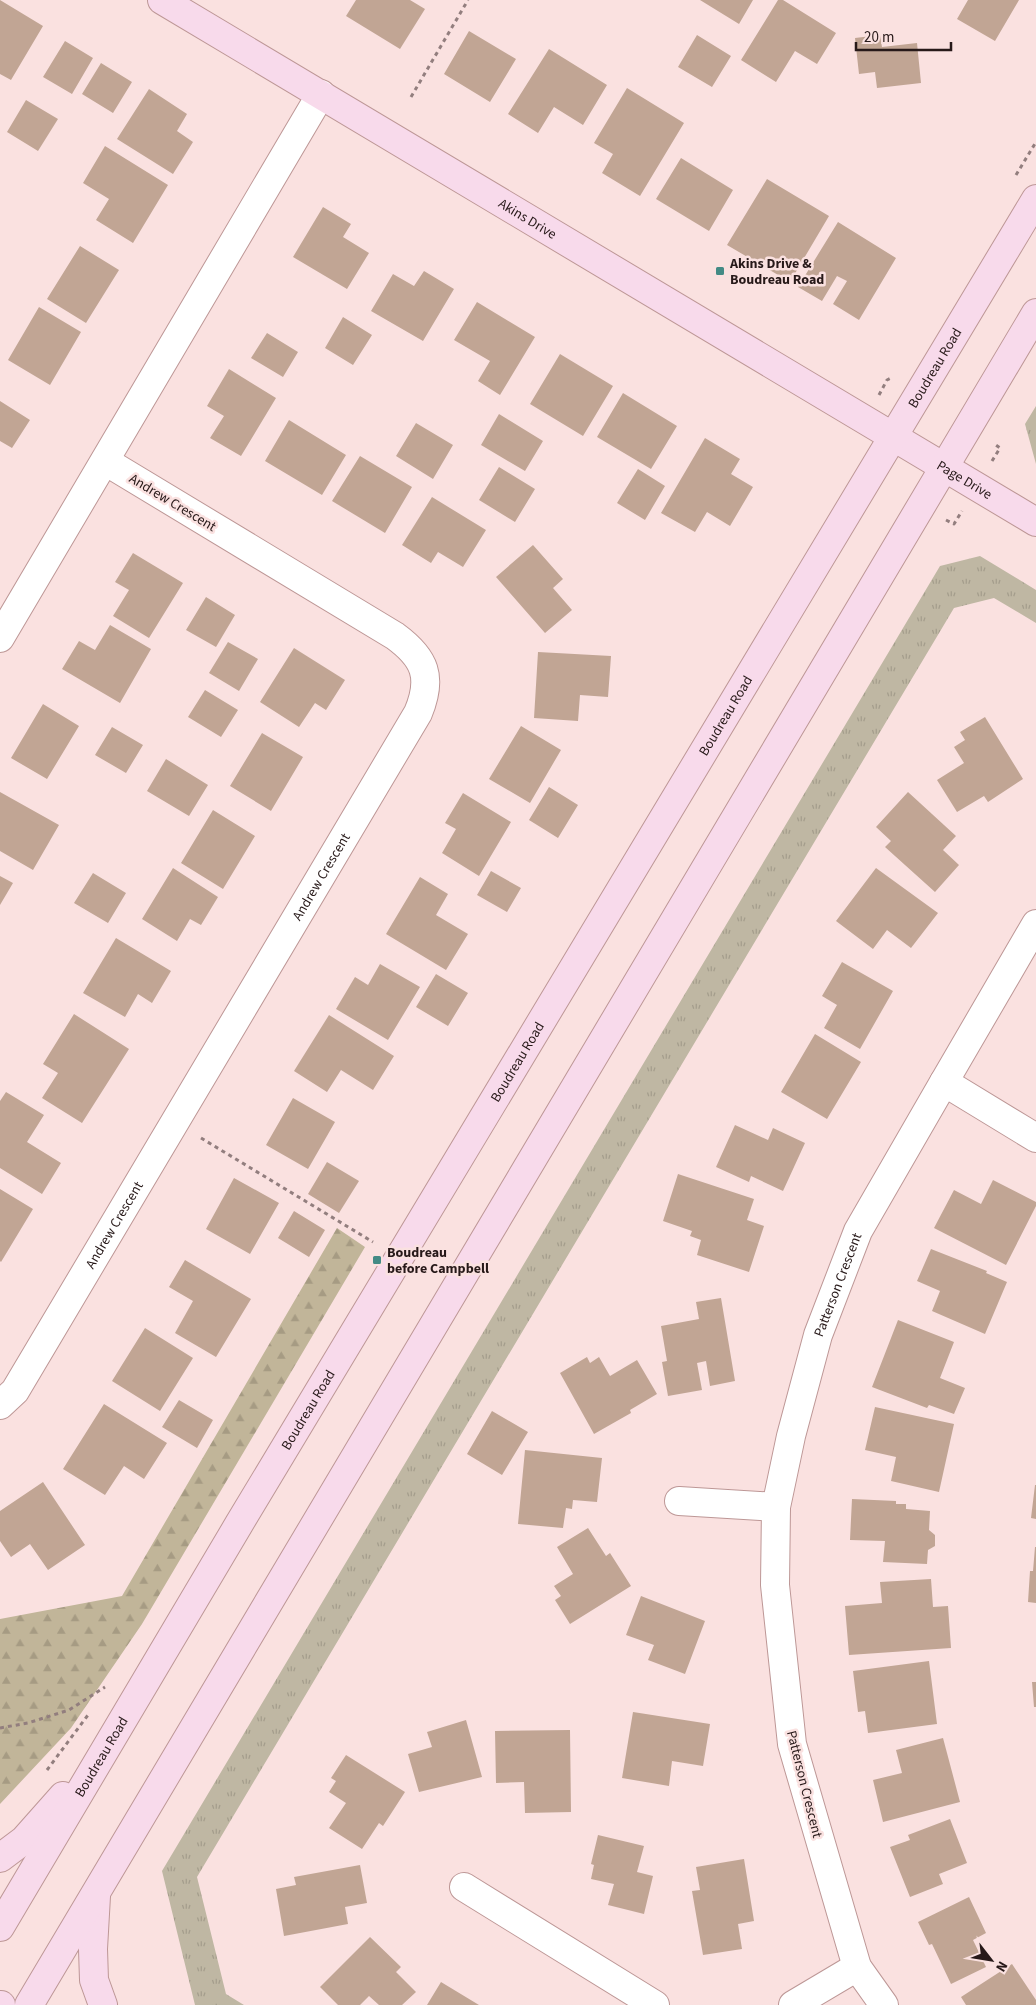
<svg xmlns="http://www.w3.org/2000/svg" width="1036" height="2005" font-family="'Source Sans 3',sans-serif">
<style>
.grass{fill:url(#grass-tufts)}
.forest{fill:url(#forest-firs)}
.building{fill:#c1a594}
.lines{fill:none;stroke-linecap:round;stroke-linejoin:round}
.street-casing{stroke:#bd9796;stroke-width:30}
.secondary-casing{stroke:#bd9796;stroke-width:30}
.path{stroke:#927e7e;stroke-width:3;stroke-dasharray:4 4;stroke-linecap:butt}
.street{stroke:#fff;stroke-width:28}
.secondary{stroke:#f8daeb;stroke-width:28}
.poi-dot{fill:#438a85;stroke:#fae1e0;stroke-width:2}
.labels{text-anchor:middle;stroke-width:5;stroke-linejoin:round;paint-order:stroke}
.street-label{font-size:14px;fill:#271919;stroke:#fae1e0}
.poi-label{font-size:14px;font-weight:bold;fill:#271919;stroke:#fae1e0;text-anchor:start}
</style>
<defs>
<pattern id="grass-tufts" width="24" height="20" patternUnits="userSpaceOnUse" patternTransform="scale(1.25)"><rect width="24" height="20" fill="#bfb7a3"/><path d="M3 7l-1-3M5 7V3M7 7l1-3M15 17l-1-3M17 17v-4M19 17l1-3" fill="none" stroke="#a49d8c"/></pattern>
<pattern id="forest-firs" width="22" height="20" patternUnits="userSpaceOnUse" patternTransform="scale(1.25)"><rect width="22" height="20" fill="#c1b599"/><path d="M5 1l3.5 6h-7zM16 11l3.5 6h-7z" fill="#a69b83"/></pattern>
</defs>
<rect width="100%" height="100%" fill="#fae1e0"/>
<path class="grass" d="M1036,406V464L1025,424Z
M980,556L1036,590V623L994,598L954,608L197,1877L226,1994L244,2005H195L162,1871L940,566Z"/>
<path class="forest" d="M337,1228L365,1247L142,1624L71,1728L0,1804V1619L122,1596Z"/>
<path class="building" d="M0,0L43,26L11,80L0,74Z
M356,0H410L425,9L400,49L346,16Z
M700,0H753L739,24Z
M778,0H783L836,33L817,64L795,51L776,82L741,60Z
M968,0H1019L995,41L957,19Z
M469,31L516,59L490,102L444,74Z
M697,35L731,56L712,87L678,67Z
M880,35L882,47L917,43L921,83L877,88L875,72L859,74L855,38Z
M65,41L93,58L72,94L43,77Z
M549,49L607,85L583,125L554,107L538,133L508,114Z
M101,63L132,82L113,113L82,94Z
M627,88L684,123L640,196L602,173L613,154L594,143Z
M149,89L187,114L177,131L193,142L173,174L117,139Z
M26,100L58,119L38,151L7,132Z
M105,146L168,185L133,243L96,220L109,199L83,183Z
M681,158L733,190L709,231L656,199Z
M767,179L829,216L790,282L727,245Z
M323,207L351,224L343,237L369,253L347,289L293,257Z
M838,222L896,258L859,320L833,304L847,281L837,276L822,301L798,287Z
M80,246L119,270L86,323L47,299Z
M424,271L454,289L423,341L371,311L393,274L414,286Z
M477,302L535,337L500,395L478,381L490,361L454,340Z
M39,307L81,332L50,385L8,360Z
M343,317L372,335L353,365L325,348Z
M267,333L298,352L283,377L251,358Z
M560,354L613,386L583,436L530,404Z
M229,369L276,398L241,456L210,438L224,416L207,406Z
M623,393L677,426L651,469L597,437Z
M0,401L30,420L12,448L0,441Z
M499,414L543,441L525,471L481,445Z
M289,420L346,455L322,495L265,461Z
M416,423L453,445L433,479L396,456Z
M705,438L740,459L731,474L753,487L730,526L707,512L695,532L661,513Z
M360,456L412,487L385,533L332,501Z
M499,467L535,489L515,522L479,500Z
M638,469L665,486L645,520L617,503Z
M432,497L486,530L463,567L438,552L431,563L402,545Z
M533,545L563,579L553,588L572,610L545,633L496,577Z
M133,553L183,583L149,638L113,616L129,590L115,582Z
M206,597L235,615L216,647L186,630Z
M110,625L151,649L120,703L62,669L79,641L95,650Z
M228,642L258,659L239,691L209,673Z
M294,648L345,680L326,710L315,703L299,727L260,702Z
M538,652L611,656L608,697L580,695L578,721L534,718Z
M205,690L238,710L221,737L188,717Z
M43,704L79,726L47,779L11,758Z
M985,717L1023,779L988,802L984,796L957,812L937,780L964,763L954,747L965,740L960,732Z
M521,726L561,750L530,803L489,779Z
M112,727L143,745L126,773L95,755Z
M262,733L303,757L271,811L230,786Z
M166,759L208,785L189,816L147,791Z
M549,787L578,805L558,838L529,820Z
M0,792L59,825L33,870L0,851Z
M908,792L956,836L943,850L959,865L935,892L885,847L891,841L876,827Z
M463,793L511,822L479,876L442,853L456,829L445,823Z
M213,810L255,836L223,889L181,863Z
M173,868L218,897L201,925L190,919L177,941L142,919Z
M876,868L938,913L911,948L887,930L873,949L836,921Z
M491,871L521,888L507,912L477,895Z
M93,873L126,893L108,923L74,903Z
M0,876L13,883L0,905Z
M420,877L448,894L436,915L468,934L446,970L386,934Z
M116,938L171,971L152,1003L138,994L125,1017L83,993Z
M842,962L893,991L860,1049L824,1028L837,1005L822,996Z
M380,964L420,987L388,1040L336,1009L355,977L368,985Z
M436,974L468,993L448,1026L416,1007Z
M74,1014L129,1049L82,1123L42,1098L58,1073L43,1064Z
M329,1015L394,1056L373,1090L341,1070L327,1092L294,1071Z
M815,1034L861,1062L827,1119L781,1092Z
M6,1092L44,1115L27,1142L61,1163L42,1194L0,1168V1101Z
M293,1098L335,1122L308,1169L266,1145Z
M735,1125L768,1140L773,1128L805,1143L783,1191L751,1176L749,1182L716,1167Z
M327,1162L359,1181L339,1213L308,1194Z
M678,1174L754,1199L747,1220L764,1226L749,1272L697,1255L701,1240L690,1236L692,1231L663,1221Z
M234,1178L279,1203L250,1254L206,1229Z
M993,1180L1036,1202V1206L1006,1265L934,1228L954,1190L981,1204Z
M0,1189L33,1209L1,1262L0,1261Z
M294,1211L325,1230L309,1257L278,1238Z
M931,1249L987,1271L986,1273L1007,1282L985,1334L932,1311L940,1291L917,1281Z
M185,1260L251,1299L216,1357L175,1333L193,1301L169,1287Z
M721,1298L735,1381L710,1386L706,1361L697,1363L702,1390L668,1396L662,1362L667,1361L661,1326L699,1319L696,1302Z
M898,1320L954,1342L940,1378L965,1388L954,1414L929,1405L927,1408L872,1387Z
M145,1328L193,1358L160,1411L112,1381Z
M587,1357L590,1363L599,1357L610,1376L637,1360L657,1394L630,1410L631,1413L594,1434L560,1373Z
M179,1400L213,1420L197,1448L162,1427Z
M104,1404L167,1443L144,1479L124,1466L105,1495L63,1469Z
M875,1407L954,1424L939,1492L891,1481L896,1457L865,1450Z
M492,1411L528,1432L502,1475L467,1454Z
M525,1450L602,1458L597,1502L573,1500L572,1509L566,1508L563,1528L518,1524Z
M43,1482L85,1545L48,1570L30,1544L11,1557L0,1541V1511Z
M1035,1485H1036V1519L1031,1518Z
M852,1499L896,1501V1504H906V1509L930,1511L929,1530L935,1535V1546L928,1550L927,1564L883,1562L885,1541L850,1540Z
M588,1528L606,1556L610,1553L631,1586L570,1624L555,1600L561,1596L554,1586L573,1574L557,1547Z
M1035,1547H1036V1603L1028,1602L1030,1571H1033Z
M931,1579L933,1607L948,1606L951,1648L849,1655L845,1606L882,1603L880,1582Z
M641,1596L705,1621L685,1674L648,1660L654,1645L626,1635Z
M929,1661L937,1724L868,1733L865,1711L858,1712L853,1671Z
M1032,1682H1036V1707H1034Z
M633,1712L710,1724L703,1766L672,1761L669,1786L622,1778Z
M466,1720L482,1777L419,1792L408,1754L432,1747L427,1732Z
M570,1730L571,1812L525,1813L524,1782L496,1783L495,1731Z
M943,1738L960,1802L883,1822L873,1780L902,1773L896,1750Z
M346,1755L405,1792L383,1826L379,1823L362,1849L329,1828L346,1803L329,1792L336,1781L331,1778Z
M950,1819L967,1863L939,1874L943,1884L910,1897L890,1847L910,1840L908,1835Z
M598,1835L644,1846L637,1872L653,1876L644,1914L608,1905L614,1884L591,1879L594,1865L591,1864Z
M744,1859L754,1921L738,1924L742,1949L703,1955L692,1891L700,1890L696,1867Z
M360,1865L367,1903L345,1907L348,1924L284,1936L276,1889L296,1885L294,1877Z
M969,1897L986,1933L973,1940L986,1967L951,1984L932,1944L929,1945L918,1922Z
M370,1937L401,1967L396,1972L416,1992L402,2005H379L369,1996L360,2005H338L320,1987Z
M1012,1964L1036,2000V2005H966L961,1997Z
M441,1982L479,2005H427Z"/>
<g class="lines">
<defs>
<g id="street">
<path d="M0,638L321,94"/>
<path d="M944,1082L1036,924"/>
<path id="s1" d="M0,1405L15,1391L418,713C433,677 425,658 395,636L105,461"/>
<path d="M679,1501L776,1507"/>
<path d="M464,1887L655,2005"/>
<path d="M793,2005L857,1967"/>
<path id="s2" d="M884,2005L857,1967L792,1744L775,1585L776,1507L791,1436L818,1335L858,1231L944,1082L1036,1138"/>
</g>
<g id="secondary">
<path id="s3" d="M162,0L1036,522"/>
<path d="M0,1858L24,1840L63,1796"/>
<path d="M96,1896L93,1949L94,1980L103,2005"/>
<path id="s4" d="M0,1927L239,1524L1036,199"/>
<path d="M0,2005H1"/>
<path d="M29,2005L1036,313"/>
</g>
</defs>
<use href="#street" class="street-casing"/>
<use href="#secondary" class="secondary-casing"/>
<path class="path" d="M411,97L468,0
M1016,175L1036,142
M879,395L887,380L891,378
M992,461L1000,448L993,443
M946,520L954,524L962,511
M201,1138L373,1242
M0,1728L28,1723L69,1710L105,1687
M47,1770L88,1715"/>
<use href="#street" class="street"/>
<use href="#secondary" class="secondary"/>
</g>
<g class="poi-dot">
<rect x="715" y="266" width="10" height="10" rx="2.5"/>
<rect x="372" y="1255" width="10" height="10" rx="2.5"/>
</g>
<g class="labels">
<g class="street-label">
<text dy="5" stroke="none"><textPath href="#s3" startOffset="426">Akins Drive</textPath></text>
<text dy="5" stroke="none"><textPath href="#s4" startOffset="1818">Boudreau Road</textPath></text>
<text dy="5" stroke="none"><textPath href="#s3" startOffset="935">Page Drive</textPath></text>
<text transform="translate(173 502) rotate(31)" y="5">Andrew Crescent</text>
<text dy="5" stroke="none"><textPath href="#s4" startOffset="1412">Boudreau Road</textPath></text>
<text dy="5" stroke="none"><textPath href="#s1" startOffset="619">Andrew Crescent</textPath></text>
<text dy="5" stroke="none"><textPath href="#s4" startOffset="1008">Boudreau Road</textPath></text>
<text dy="5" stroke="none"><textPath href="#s1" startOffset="214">Andrew Crescent</textPath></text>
<text dy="5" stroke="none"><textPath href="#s2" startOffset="748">Patterson Crescent</textPath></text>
<text dy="5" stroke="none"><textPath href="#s4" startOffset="602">Boudreau Road</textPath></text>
<text dy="5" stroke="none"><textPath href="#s4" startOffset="198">Boudreau Road</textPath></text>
<text transform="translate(805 1784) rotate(76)" y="5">Patterson Crescent</text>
</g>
<g class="poi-label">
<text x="730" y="268">Akins Drive &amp;<tspan x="730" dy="16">Boudreau Road</tspan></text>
<text x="387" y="1257">Boudreau<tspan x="387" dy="16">before Campbell</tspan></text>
</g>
</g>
<g transform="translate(991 1960) rotate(121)" stroke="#fae1e0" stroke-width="4" paint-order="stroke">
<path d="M0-4L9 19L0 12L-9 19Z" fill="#271919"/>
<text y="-8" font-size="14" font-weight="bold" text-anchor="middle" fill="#271919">N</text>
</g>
<path d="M856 42v8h95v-8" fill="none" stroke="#271919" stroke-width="2.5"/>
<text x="864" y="42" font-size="15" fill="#271919" stroke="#fae1e0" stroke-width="4" paint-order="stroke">20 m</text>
</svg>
